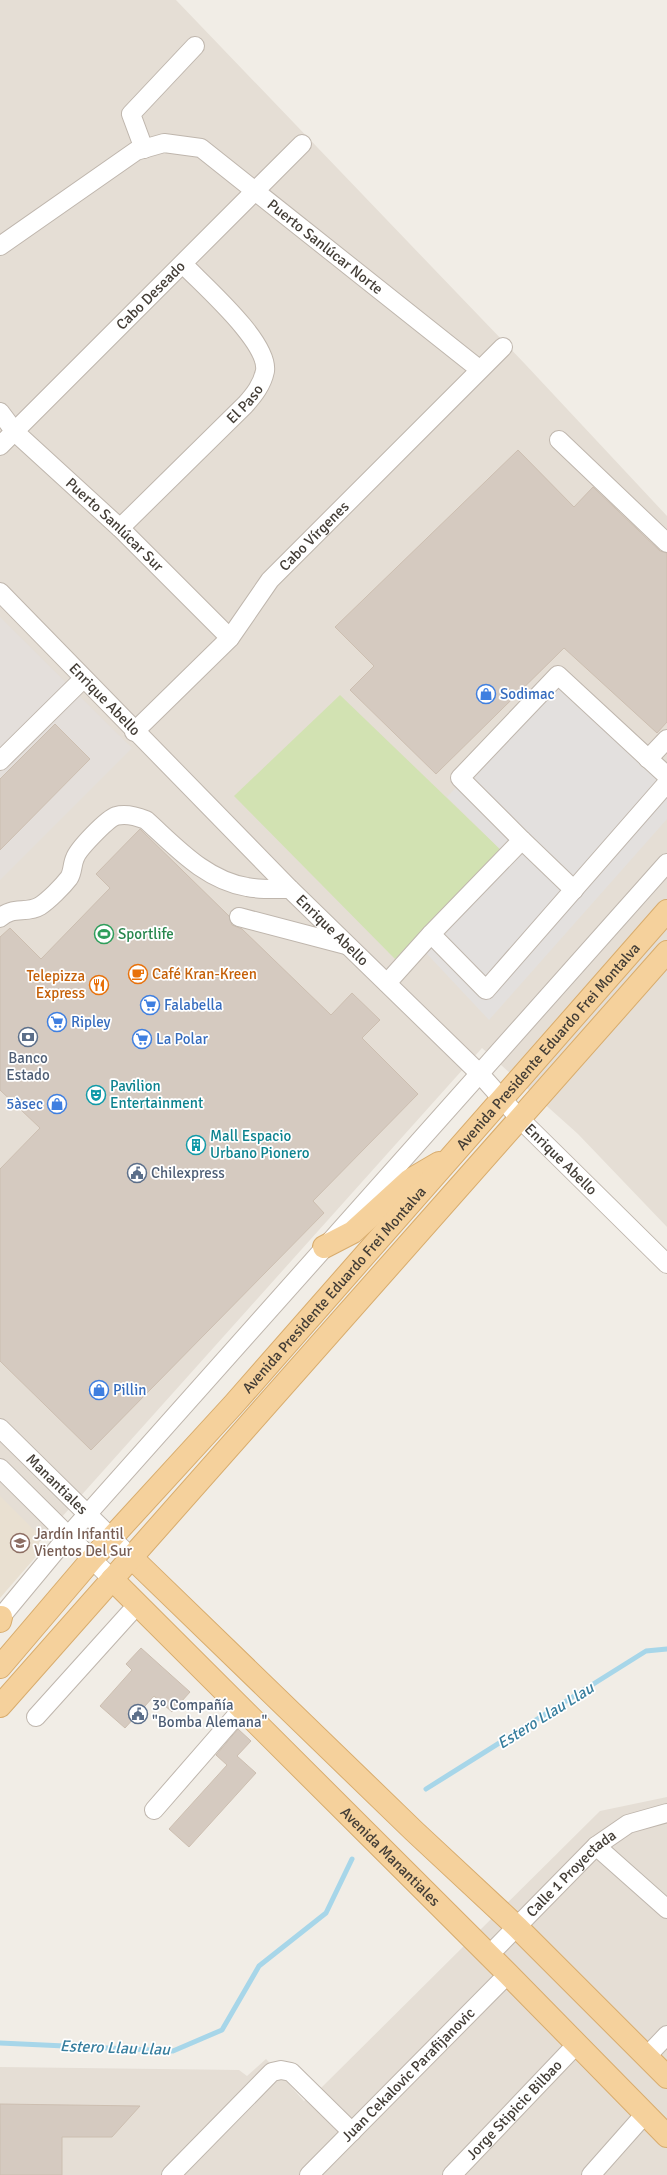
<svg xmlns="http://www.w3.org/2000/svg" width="667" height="2175" font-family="Signika,sans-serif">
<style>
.residential{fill:#e5ded5}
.industrial{fill:#e4dfdb}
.education{fill:#e9e0d1}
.green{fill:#d2e2b2}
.parking{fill:#e3e0de}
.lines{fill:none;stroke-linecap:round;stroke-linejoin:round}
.stream{stroke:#a7d6e9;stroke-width:5}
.building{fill:#d5cac0;stroke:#ccbeb0}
.minor-casing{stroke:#bfb6ad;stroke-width:20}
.major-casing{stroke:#d8ac6d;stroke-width:24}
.minor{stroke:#fff;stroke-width:18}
.major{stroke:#f5d19c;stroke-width:22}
.labels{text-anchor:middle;stroke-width:3.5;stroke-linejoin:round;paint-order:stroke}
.street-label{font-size:15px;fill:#433d36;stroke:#fff}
.shop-label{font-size:15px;fill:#366cbe;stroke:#fff;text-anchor:start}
.leisure-label{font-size:15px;fill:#27864d;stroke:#fff;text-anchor:start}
.food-label{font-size:15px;fill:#c56008;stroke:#fff;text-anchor:start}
.service-label{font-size:15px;fill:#4e5e75;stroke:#fff;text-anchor:start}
.culture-label{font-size:15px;fill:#0d838f;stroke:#fff;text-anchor:start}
.education-label{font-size:15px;fill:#785e54;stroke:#fff;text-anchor:start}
.water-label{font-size:16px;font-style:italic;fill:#377e9e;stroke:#fff}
</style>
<rect width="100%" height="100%" fill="#f1ede6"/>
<path class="residential" d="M0,0H176L525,364L667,516V1227L578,1134L482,1048L0,1586Z
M667,1797V2175H0V2067L239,2070L247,2076L266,2059L304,2101L322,2087L600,1811Z"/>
<path class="industrial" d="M0,617L132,748L0,880Z"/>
<path class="education" d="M0,1496L38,1534L40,1552L0,1598Z"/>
<path class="green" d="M340,695L501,850L395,959L234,796Z"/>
<path class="parking" d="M556,683L667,775V819L489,1020L414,940L501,850L447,797Z"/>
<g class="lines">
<path class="stream" d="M426,1789L646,1651L667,1649
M0,2043L173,2051L222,2030L259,1966L326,1913L352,1859"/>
</g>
<path class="building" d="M518,450L574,507L593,487L660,551L667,553V722L657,733L564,648L436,774L350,690L374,666L335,627Z
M55,724L90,759L0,850V779Z
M140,829L229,916L232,925L242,929L331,1015L352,993L380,1020L362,1038L418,1094L313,1201L324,1213L91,1450L0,1361V1169L40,1128L0,1090V937L10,928L41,959L110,888L96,874Z
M141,1648L190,1692L172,1712L154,1696L125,1728L100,1706L132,1670L126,1664Z
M238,1729L251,1741L237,1756L256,1773L189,1847L169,1829L227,1765L216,1755Z
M0,2104L140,2106L112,2137H62V2175H0Z"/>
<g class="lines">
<defs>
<g id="minor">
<path d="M144,149L131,114L195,46"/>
<path id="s1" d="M0,246L136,151L164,143L201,148L479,369"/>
<path id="s2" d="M0,412L15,432L120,528L230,638"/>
<path d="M559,440L667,543"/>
<path id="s3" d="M0,446L302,144"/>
<path id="s4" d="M120,528L245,405C254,395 262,385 265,371C269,342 203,285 183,264"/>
<path id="s5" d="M0,592L290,889L479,1073L520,1119L667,1264"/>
<path id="s6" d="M134,732L230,638L270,580L503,347"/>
<path d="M648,759L667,739"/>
<path d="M0,761L83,679"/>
<path d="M667,776L558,675L460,778L522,840L431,934L486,990L667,783"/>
<path d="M522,840L574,890"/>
<path d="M239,917L346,945"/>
<path d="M0,918C12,906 27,914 40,906C49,900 62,887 69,878C73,872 72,864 75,858C78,849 107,819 116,816C126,813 136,816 146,820C176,847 205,880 247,887C261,890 275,889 290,889"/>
<path d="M387,983L431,934"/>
<path id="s7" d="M0,1428L132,1558"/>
<path d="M0,1468L112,1579"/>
<path d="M0,1618L68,1536L667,863"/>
<path d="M36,1717L137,1605"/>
<path d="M154,1810L242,1709"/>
<path d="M596,1846L667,1909"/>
<path id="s8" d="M489,1955L596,1846L628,1824L667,1813"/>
<path d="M646,2057L667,2035"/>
<path d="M171,2175L272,2072L281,2070L291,2072L352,2132"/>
<path id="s9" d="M309,2175L508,1974"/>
<path id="s10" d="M452,2175L576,2045"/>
<path d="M591,2175L645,2114"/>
</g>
<g id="major">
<path d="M324,1247L353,1232L410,1180L439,1163"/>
<path d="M132,1558L414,1831L517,1927L667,2077"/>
<path id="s11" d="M112,1579L508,1974L667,2136"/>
<path d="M0,1621L1,1617"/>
<path id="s12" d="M0,1667L92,1559L234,1404L667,911"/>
<path d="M0,1706L667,952"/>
</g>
</defs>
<use href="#minor" class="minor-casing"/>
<use href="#major" class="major-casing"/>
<use href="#minor" class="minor"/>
<use href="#major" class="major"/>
</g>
<defs>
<symbol id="shop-ring" viewBox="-11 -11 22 22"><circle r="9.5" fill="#fff" stroke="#3f7fe0" stroke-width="1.5"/><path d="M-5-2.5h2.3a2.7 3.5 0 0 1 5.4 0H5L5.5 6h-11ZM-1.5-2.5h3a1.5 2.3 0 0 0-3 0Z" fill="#3f7fe0"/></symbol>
<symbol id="stadium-ring" viewBox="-11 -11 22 22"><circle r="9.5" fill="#fff" stroke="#2e9e5b" stroke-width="1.5"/><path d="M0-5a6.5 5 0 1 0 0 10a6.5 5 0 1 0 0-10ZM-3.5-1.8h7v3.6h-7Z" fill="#2e9e5b"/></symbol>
<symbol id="cafe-ring" viewBox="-11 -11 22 22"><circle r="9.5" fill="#fff" stroke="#e8710a" stroke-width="1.5"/><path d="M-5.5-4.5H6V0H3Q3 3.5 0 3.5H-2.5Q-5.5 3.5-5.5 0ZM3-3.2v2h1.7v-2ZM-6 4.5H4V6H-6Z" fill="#e8710a"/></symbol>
<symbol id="restaurant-ring" viewBox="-11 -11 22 22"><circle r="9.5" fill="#fff" stroke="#e8710a" stroke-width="1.5"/><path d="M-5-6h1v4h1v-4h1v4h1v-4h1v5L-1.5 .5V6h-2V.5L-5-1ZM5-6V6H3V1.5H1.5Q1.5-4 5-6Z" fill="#e8710a"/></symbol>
<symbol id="supermarket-ring" viewBox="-11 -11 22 22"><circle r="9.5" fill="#fff" stroke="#3f7fe0" stroke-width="1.5"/><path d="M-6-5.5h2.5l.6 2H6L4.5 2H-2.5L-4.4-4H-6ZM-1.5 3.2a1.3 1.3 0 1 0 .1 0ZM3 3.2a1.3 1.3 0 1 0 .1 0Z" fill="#3f7fe0"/></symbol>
<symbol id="bank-ring" viewBox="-11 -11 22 22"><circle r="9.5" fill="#fff" stroke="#5c6f8a" stroke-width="1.5"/><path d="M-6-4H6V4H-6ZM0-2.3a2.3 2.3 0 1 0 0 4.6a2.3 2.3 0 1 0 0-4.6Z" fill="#5c6f8a"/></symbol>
<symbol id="theatre-ring" viewBox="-11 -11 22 22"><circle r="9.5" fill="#fff" stroke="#0f9aa8" stroke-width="1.5"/><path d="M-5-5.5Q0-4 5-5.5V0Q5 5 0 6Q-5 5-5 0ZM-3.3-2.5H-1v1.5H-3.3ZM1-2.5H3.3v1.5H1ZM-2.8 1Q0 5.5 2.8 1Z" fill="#0f9aa8"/></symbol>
<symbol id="building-ring" viewBox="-11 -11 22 22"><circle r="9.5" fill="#fff" stroke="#0f9aa8" stroke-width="1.5"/><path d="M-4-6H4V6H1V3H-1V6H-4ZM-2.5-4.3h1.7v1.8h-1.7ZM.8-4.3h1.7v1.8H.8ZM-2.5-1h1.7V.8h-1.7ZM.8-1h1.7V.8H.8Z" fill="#0f9aa8"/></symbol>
<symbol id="civic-ring" viewBox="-11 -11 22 22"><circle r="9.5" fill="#fff" stroke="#5c6f8a" stroke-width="1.5"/><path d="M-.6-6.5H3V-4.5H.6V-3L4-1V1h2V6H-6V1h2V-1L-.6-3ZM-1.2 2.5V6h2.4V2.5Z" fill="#5c6f8a"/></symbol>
<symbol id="school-ring" viewBox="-11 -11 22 22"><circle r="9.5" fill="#fff" stroke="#8d6e63" stroke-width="1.5"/><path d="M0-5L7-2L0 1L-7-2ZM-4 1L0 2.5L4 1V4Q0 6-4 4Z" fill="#8d6e63"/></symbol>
</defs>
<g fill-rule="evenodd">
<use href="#shop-ring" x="475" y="683" width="22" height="22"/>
<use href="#stadium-ring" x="93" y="923" width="22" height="22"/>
<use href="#cafe-ring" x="127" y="963" width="22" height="22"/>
<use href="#restaurant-ring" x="88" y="974" width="22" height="22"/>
<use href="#supermarket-ring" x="139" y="994" width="22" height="22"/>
<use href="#supermarket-ring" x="46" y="1011" width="22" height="22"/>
<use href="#bank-ring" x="17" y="1026" width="22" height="22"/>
<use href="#supermarket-ring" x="131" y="1028" width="22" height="22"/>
<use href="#theatre-ring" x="85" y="1084" width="22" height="22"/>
<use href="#shop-ring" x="46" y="1093" width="22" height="22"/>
<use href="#building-ring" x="185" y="1134" width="22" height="22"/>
<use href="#civic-ring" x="126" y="1162" width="22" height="22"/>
<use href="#shop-ring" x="88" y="1379" width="22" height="22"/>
<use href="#school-ring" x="9" y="1532" width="22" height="22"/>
<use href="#civic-ring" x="127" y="1703" width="22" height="22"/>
</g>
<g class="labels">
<g class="street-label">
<text dy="5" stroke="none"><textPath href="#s1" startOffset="391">Puerto Sanlúcar Norte</textPath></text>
<text dy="5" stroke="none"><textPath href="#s3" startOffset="213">Cabo Deseado</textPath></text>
<text dy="5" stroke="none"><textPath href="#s4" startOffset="176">El Paso</textPath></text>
<text dy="5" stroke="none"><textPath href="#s2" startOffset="161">Puerto Sanlúcar Sur</textPath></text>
<text dy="5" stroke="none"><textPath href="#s6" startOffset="267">Cabo Vírgenes</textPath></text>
<text dy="5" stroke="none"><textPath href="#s5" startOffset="150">Enrique Abello</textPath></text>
<text dy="5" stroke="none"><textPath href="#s5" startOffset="474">Enrique Abello</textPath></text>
<text dy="5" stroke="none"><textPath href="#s12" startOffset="828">Avenida Presidente Eduardo Frei Montalva</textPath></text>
<text dy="5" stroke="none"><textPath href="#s5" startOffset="798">Enrique Abello</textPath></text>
<text dy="5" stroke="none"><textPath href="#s12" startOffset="504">Avenida Presidente Eduardo Frei Montalva</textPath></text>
<text dy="5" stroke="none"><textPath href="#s7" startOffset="80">Manantiales</textPath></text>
<text dy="5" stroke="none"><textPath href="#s11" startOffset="393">Avenida Manantiales</textPath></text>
<text dy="5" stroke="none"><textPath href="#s8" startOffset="116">Calle 1 Proyectada</textPath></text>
<text dy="5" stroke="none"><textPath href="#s9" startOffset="141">Juan Cekalovic Parafijanovic</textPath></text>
<text dy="5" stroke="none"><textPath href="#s10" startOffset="90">Jorge Stipicic Bilbao</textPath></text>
</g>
<g class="shop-label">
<text x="500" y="699">Sodimac</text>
<text x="164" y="1010">Falabella</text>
<text x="71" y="1027">Ripley</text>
<text x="156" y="1044">La Polar</text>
<text x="43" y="1109" text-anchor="end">5àsec</text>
<text x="113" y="1395">Pillin</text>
</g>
<g class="leisure-label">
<text x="118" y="939">Sportlife</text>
</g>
<g class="food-label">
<text x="152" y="979">Café Kran-Kreen</text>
<text x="85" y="981" text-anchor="end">Telepizza<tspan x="85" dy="17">Express</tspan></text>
</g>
<g class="service-label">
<text x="28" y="1063" text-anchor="middle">Banco<tspan x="28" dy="17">Estado</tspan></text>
<text x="151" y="1178">Chilexpress</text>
<text x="152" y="1710">3º Compañía<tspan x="152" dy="17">"Bomba Alemana"</tspan></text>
</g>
<g class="culture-label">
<text x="110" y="1091">Pavilion<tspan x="110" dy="17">Entertainment</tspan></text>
<text x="210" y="1141">Mall Espacio<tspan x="210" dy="17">Urbano Pionero</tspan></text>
</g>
<g class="education-label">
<text x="34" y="1539">Jardín Infantil<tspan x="34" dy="17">Vientos Del Sur</tspan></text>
</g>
<g class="water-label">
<text transform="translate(545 1715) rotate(-32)" y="6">Estero Llau Llau</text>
<text transform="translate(115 2047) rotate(2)" y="6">Estero Llau Llau</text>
</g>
</g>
</svg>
